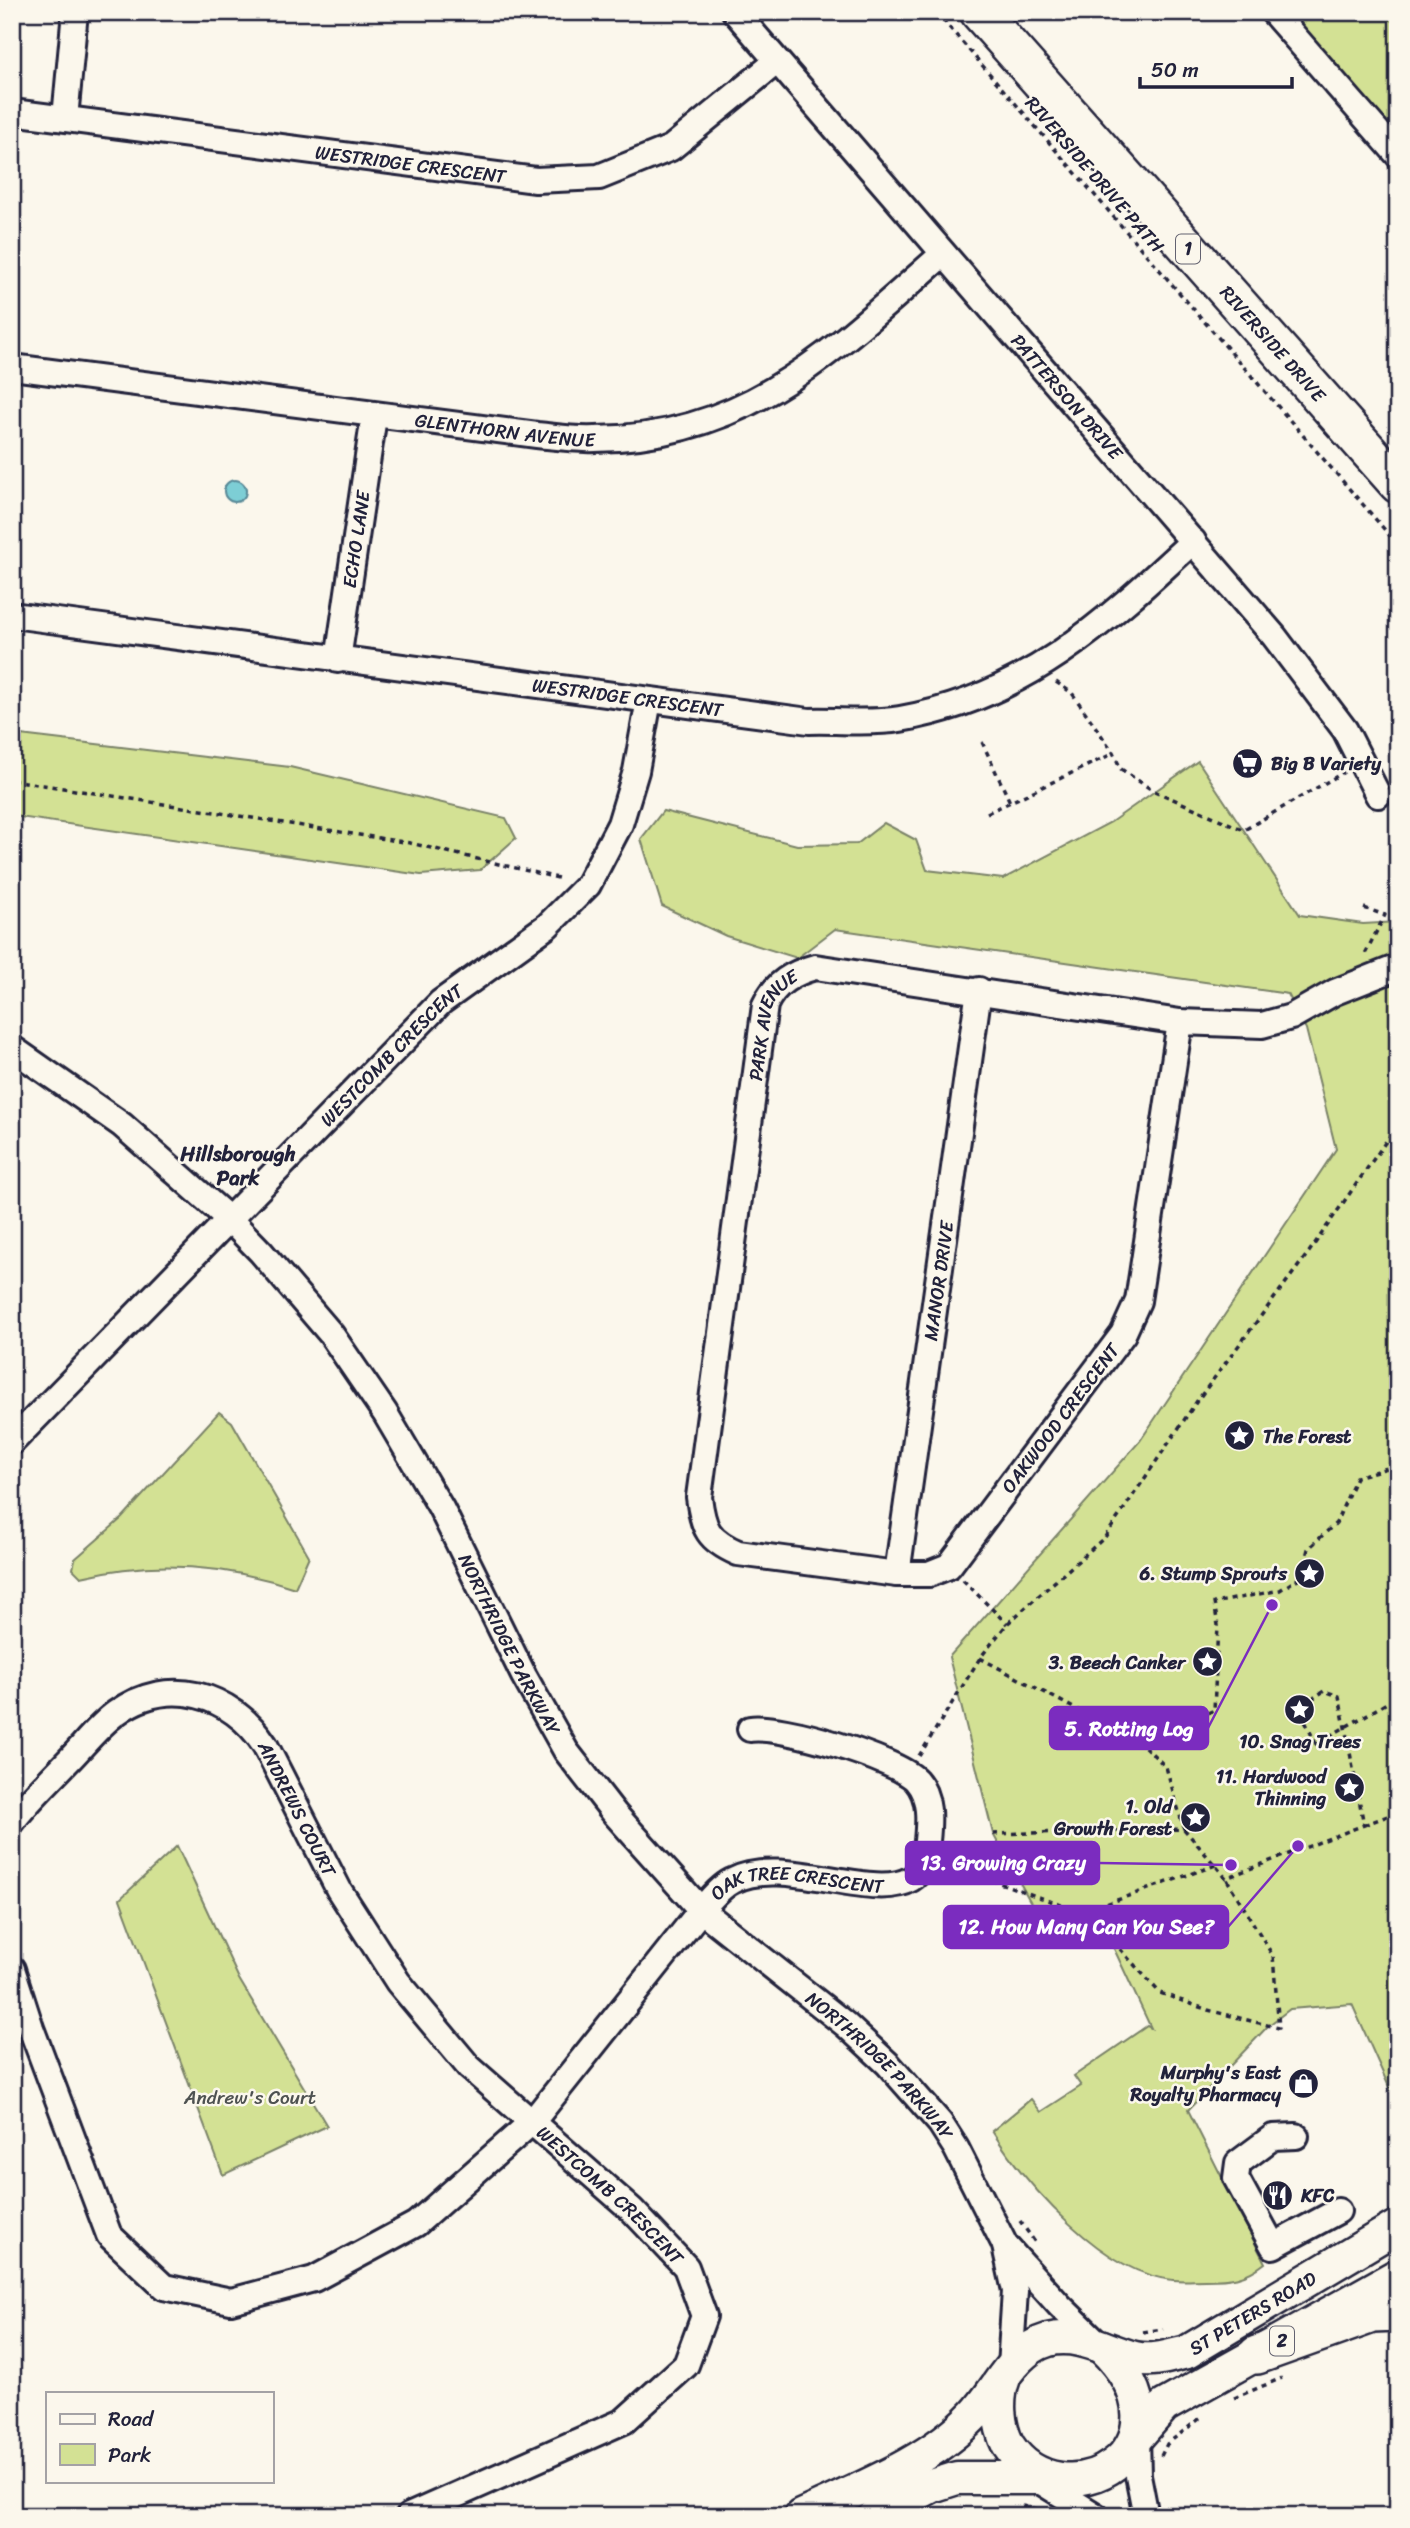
<svg xmlns="http://www.w3.org/2000/svg" width="1410" height="2528" font-family="Sriracha,sans-serif">
<style>
.green{fill:#d3e194;stroke:#7a8268;stroke-width:2}
.water{fill:#7dced5;stroke:#598997;stroke-width:2}
.lines{fill:none;stroke-linecap:round;stroke-linejoin:round}
.minor-casing{stroke:#22223b;stroke-width:30}
.major-casing{stroke:#22223b;stroke-width:37}
.highway-casing{stroke:#22223b;stroke-width:42}
.path{stroke:#22223b;stroke-width:3.5;stroke-dasharray:5 5;stroke-linecap:butt}
.minor{stroke:#fbf7ec;stroke-width:24}
.major{stroke:#fbf7ec;stroke-width:32}
.highway{stroke:#fbf7ec;stroke-width:37}
.labels{text-anchor:middle;stroke-width:5;stroke-linejoin:round;paint-order:stroke}
.shield{fill:#fbf7ec;stroke:#636270;stroke-width:2}
.shield-label{font-size:18px;font-weight:bold;fill:#22223b}
.street-label{font-size:19px;fill:#22223b;stroke:#fbf7ec}
.poi-label{font-size:19px;font-weight:bold;fill:#22223b;stroke:#fbf7ec;text-anchor:end}
.park-label{font-size:19px;fill:#4e5251;stroke:#fbf7ec}
.neighbourhood-label{font-size:21px;font-weight:bold;fill:#22223b;stroke:#fbf7ec}
.leader{fill:none;stroke:#7b2cbf;stroke-width:2.5}
.callout-dot{fill:#7b2cbf;stroke:#fbf7ec;stroke-width:2.5}
.callout{fill:#7b2cbf;stroke:#7b2cbf;stroke-width:2.5}
.callout-label{font-size:21px;text-anchor:middle;font-weight:bold;fill:#fff}
</style>
<rect width="100%" height="100%" fill="#fbf7ec"/>
<filter id="ink" filterUnits="userSpaceOnUse"><feTurbulence type="fractalNoise" baseFrequency=".0143" numOctaves="2"/><feDisplacementMap in="SourceGraphic" scale="14" xChannelSelector="R" yChannelSelector="G"/><feConvolveMatrix kernelMatrix="1 2 1 2 8 2 1 2 1" color-interpolation-filters="sRGB"/></filter>
<g filter="url(#ink)">
<path class="green" d="M1288,12H1398V137Z
M12,734L290,767L506,818L516,838L480,870L421,875L12,816Z
M1198,761L1300,915L1363,924L1398,922V2107L1352,2004L1290,2009L1269,2025L1188,2110L1265,2263C1245,2279 1229,2280 1205,2280C1195,2280 1184,2281 1173,2280C1104,2274 1027,2186 992,2131L1031,2099L1041,2112L1081,2086L1074,2076L1147,2026L1151,2028L1102,1923L1081,1943L1041,1921L993,1834L949,1657L1140,1441L1336,1149L1306,1029L1288,994L835,929L797,958L726,936L662,906L641,839L663,811L797,845L857,844L884,823L916,840L927,870L1003,879L1111,822Z
M219,1412L232,1422L309,1556L295,1588C225,1565 153,1559 81,1577L73,1569L75,1559L122,1518Z
M177,1846L239,1979L327,2126L223,2175L120,1899Z"/>
<path class="water" d="M224 491a11 11 0 1 1 22 0a11 11 0 1 1-22 0Z"/>
<g class="lines">
<defs>
<g id="minor">
<path id="s1" d="M735,12L1274,636L1345,730L1378,795"/>
<path d="M1273,12L1398,155"/>
<path id="s2" d="M12,112L536,180L599,177L671,148L776,62"/>
<path d="M65,118L75,12"/>
<path id="s3" d="M12,367L537,435C556,437 576,440 595,439C749,438 836,348 943,254"/>
<path id="s4" d="M12,615L809,721C839,720 871,724 900,719C1024,698 1105,623 1193,541"/>
<path id="s5" d="M338,660L374,416"/>
<path id="s6" d="M1180,1022L1138,1301L1123,1334L949,1566L929,1574H897L738,1553C708,1540 703,1529 699,1497L765,1005C775,983 793,973 815,967L1180,1022L1262,1025L1291,1017L1335,992L1398,967"/>
<path id="s7" d="M12,1048L122,1125L230,1220L261,1252L331,1334L385,1413L441,1508L524,1676L566,1751L615,1814L701,1910L846,2025L888,2064L940,2123L956,2148L1005,2245L1060,2306L1100,2345"/>
<path id="s8" d="M12,1442L441,1002L547,926L588,885L620,824L636,771L649,700"/>
<path id="s9" d="M897,1574L979,990"/>
<path id="s10" d="M12,1822C29,1800 48,1782 67,1762C83,1746 98,1726 116,1713C168,1675 231,1693 265,1745L339,1890L398,1982L469,2067L632,2210L686,2267L704,2316L686,2365L624,2421L409,2516"/>
<path id="s11" d="M12,1969L31,2028L109,2235L164,2287L231,2301L314,2279L416,2224L533,2121L701,1910C710,1900 720,1887 732,1881C783,1854 873,1902 911,1879C923,1872 926,1855 927,1841C929,1821 931,1797 916,1780C896,1759 780,1724 750,1729"/>
<path d="M1296,2136L1273,2137L1238,2163L1236,2178L1273,2246L1338,2211"/>
<path d="M1005,2246L1015,2291L1010,2367"/>
<path d="M1137,2437L1138,2475L1146,2516"/>
<path d="M1035,2478L1096,2516"/>
</g>
<g id="major">
<path d="M1004,2378C996,2399 998,2425 1008,2445C1062,2528 1205,2447 1102,2347"/>
<path d="M1137,2437L1164,2406L1398,2275"/>
<path id="s12" d="M801,2516C860,2488 928,2463 974,2415C998,2390 1013,2350 1048,2340C1079,2332 1106,2351 1135,2358C1153,2362 1170,2356 1187,2352L1398,2226"/>
<path d="M875,2516L932,2486L957,2478H1035"/>
</g>
<g id="highway">
<path id="s13" d="M979,12L1398,484"/>
<path d="M1257,2355L1372,2314L1398,2313"/>
</g>
</defs>
<use href="#minor" class="minor-casing"/>
<use href="#major" class="major-casing"/>
<use href="#highway" class="highway-casing"/>
<path class="path" d="M936,12L1398,545
M1056,682L1072,693L1113,752L1121,769L1152,790L1244,830L1344,772
M982,742L1010,802
M12,780L410,843L562,879
M987,813L1112,754
M1364,908L1385,915L1364,956
M963,1580L1007,1624
M980,1658L1143,1745
M919,1756L980,1658L1007,1624L1105,1537L1197,1401L1309,1252L1398,1124
M1364,1825L1398,1812
M1184,1829L1226,1878L1364,1825L1339,1696L1324,1691L1309,1701L1303,1717L1316,1744C1343,1728 1371,1713 1398,1696
M993,1834L1184,1829L1166,1767L1143,1745L1214,1710L1218,1625L1214,1603L1280,1590L1301,1577L1308,1549L1336,1523L1356,1477L1398,1465
M944,1863L1089,1915L1160,1993L1208,2010L1279,2028L1273,1956L1226,1878
M1050,1944L1103,1905L1216,1865
M1020,2221L1037,2245
M1143,2332L1163,2329
M1234,2398L1282,2378
M1161,2456L1167,2444L1203,2416
M1022,2506L1042,2510"/>
<use href="#minor" class="minor"/>
<use href="#major" class="major"/>
<use href="#highway" class="highway"/>
</g>
</g>
<defs>
<symbol id="supermarket-disc" viewBox="-11 -11 22 22"><circle r="9.5" fill="#22223b" stroke="#fbf7ec"/><path d="M-6-5.5h2.5l.6 2H6L4.5 2H-2.5L-4.4-4H-6ZM-1.5 3.2a1.3 1.3 0 1 0 .1 0ZM3 3.2a1.3 1.3 0 1 0 .1 0Z" fill="#fff"/></symbol>
<symbol id="sight-disc" viewBox="-11 -11 22 22"><circle r="9.5" fill="#22223b" stroke="#fbf7ec"/><path d="M0-6L1.8-2.2L6-1.7L2.9 1.2L3.7 5.4L0 3.3L-3.7 5.4L-2.9 1.2L-6-1.7L-1.8-2.2Z" fill="#fff"/></symbol>
<symbol id="shop-disc" viewBox="-11 -11 22 22"><circle r="9.5" fill="#22223b" stroke="#fbf7ec"/><path d="M-5-2.5h2.3a2.7 3.5 0 0 1 5.4 0H5L5.5 6h-11ZM-1.5-2.5h3a1.5 2.3 0 0 0-3 0Z" fill="#fff"/></symbol>
<symbol id="restaurant-disc" viewBox="-11 -11 22 22"><circle r="9.5" fill="#22223b" stroke="#fbf7ec"/><path d="M-5-6h1v4h1v-4h1v4h1v-4h1v5L-1.5 .5V6h-2V.5L-5-1ZM5-6V6H3V1.5H1.5Q1.5-4 5-6Z" fill="#fff"/></symbol>
</defs>
<g fill-rule="evenodd">
<use href="#supermarket-disc" x="1230" y="746" width="35" height="35"/>
<use href="#sight-disc" x="1222" y="1418" width="35" height="35"/>
<use href="#sight-disc" x="1292" y="1556" width="35" height="35"/>
<use href="#sight-disc" x="1190" y="1644" width="35" height="35"/>
<use href="#sight-disc" x="1282" y="1692" width="35" height="35"/>
<use href="#sight-disc" x="1332" y="1770" width="35" height="35"/>
<use href="#sight-disc" x="1178" y="1800" width="35" height="35"/>
<use href="#shop-disc" x="1286" y="2066" width="35" height="35"/>
<use href="#restaurant-disc" x="1260" y="2178" width="35" height="35"/>
</g>
<g class="labels">
<g class="shield">
<rect x="1176" y="234.5" width="24" height="29" rx="5"/>
<rect x="1270" y="2326.5" width="24" height="29" rx="5"/>
</g>
<g class="shield-label">
<text x="1188" y="255">1</text>
<text x="1282" y="2347">2</text>
</g>
<g class="street-label">
<text dy="7" stroke="none"><textPath href="#s2" startOffset="402">WESTRIDGE CRESCENT</textPath></text>
<text transform="translate(1095 174) rotate(49)" y="7">RIVERSIDE DRIVE PATH</text>
<text dy="7" stroke="none"><textPath href="#s13" startOffset="443">RIVERSIDE DRIVE</textPath></text>
<text dy="7" stroke="none"><textPath href="#s1" startOffset="508">PATTERSON DRIVE</textPath></text>
<text dy="7" stroke="none"><textPath href="#s3" startOffset="497">GLENTHORN AVENUE</textPath></text>
<text dy="7" stroke="none"><textPath href="#s5" startOffset="122">ECHO LANE</textPath></text>
<text dy="7" stroke="none"><textPath href="#s4" startOffset="621">WESTRIDGE CRESCENT</textPath></text>
<text dy="7" stroke="none"><textPath href="#s6" startOffset="1376">PARK AVENUE</textPath></text>
<text dy="7" stroke="none"><textPath href="#s8" startOffset="542">WESTCOMB CRESCENT</textPath></text>
<text dy="7" stroke="none"><textPath href="#s9" startOffset="296">MANOR DRIVE</textPath></text>
<text transform="translate(1060 1418) rotate(-53)" y="7">OAKWOOD CRESCENT</text>
<text dy="7" stroke="none"><textPath href="#s7" startOffset="789">NORTHRIDGE PARKWAY</textPath></text>
<text dy="7" stroke="none"><textPath href="#s10" startOffset="394">ANDREWS COURT</textPath></text>
<text dy="7" stroke="none"><textPath href="#s11" startOffset="1162">OAK TREE CRESCENT</textPath></text>
<text dy="7" stroke="none"><textPath href="#s7" startOffset="1356">NORTHRIDGE PARKWAY</textPath></text>
<text dy="7" stroke="none"><textPath href="#s10" startOffset="896">WESTCOMB CRESCENT</textPath></text>
<text dy="7" stroke="none"><textPath href="#s12" startOffset="528">ST PETERS ROAD</textPath></text>
</g>
<g class="poi-label">
<text x="1271" y="770" text-anchor="start">Big B Variety</text>
<text x="1263" y="1443" text-anchor="start">The Forest</text>
<text x="1287" y="1580">6. Stump Sprouts</text>
<text x="1185" y="1669">3. Beech Canker</text>
<text x="1300" y="1748" text-anchor="middle">10. Snag Trees</text>
<text x="1326" y="1783">11. Hardwood<tspan x="1326" dy="22">Thinning</tspan></text>
<text x="1172" y="1813">1. Old<tspan x="1172" dy="22">Growth Forest</tspan></text>
<text x="1281" y="2079">Murphy's East<tspan x="1281" dy="22">Royalty Pharmacy</tspan></text>
<text x="1301" y="2202" text-anchor="start">KFC</text>
</g>
<g class="park-label">
<text x="250" y="2104">Andrew's Court</text>
</g>
<g class="neighbourhood-label">
<text x="238" y="1161">Hillsborough<tspan x="238" dy="24">Park</tspan></text>
</g>
</g>
<path class="leader" d="M1272 1605L1208 1728M1231 1865L1099 1863M1298 1846L1228 1927"/>
<g class="callout-dot">
<circle cx="1272" cy="1605" r="7"/>
<circle cx="1231" cy="1865" r="7"/>
<circle cx="1298" cy="1846" r="7"/>
</g>
<g class="callout">
<rect x="1050" y="1707" width="158" height="42" rx="7"/>
<rect x="906" y="1842" width="193" height="42" rx="7"/>
<rect x="944" y="1906" width="284" height="42" rx="7"/>
</g>
<g class="callout-label">
<text x="1129" y="1736">5. Rotting Log</text>
<text x="1003" y="1870">13. Growing Crazy</text>
<text x="1086" y="1934">12. How Many Can You See?</text>
</g>
<rect width="1410" height="2528" fill="none" stroke="#fbf7ec" stroke-width="42"/>
<rect x="21" y="21" width="1368" height="2486" fill="none" stroke="#22223b" stroke-width="2.5" filter="url(#ink)"/>
<rect x="46" y="2392" width="228" height="91" fill="#fbf7ec" stroke="#a4a2a5" stroke-width="2"/>
<rect x="60" y="2414" width="35" height="10" fill="#fbf7ec" stroke="#a4a2a5" stroke-width="2"/>
<text x="108" y="2426" font-size="21" fill="#22223b">Road</text>
<rect x="60" y="2444" width="35" height="21" fill="#d3e194" stroke="#a4a2a5" stroke-width="2"/>
<text x="108" y="2462" font-size="21" fill="#22223b">Park</text>
<path d="M1140 77v10h152v-10" fill="none" stroke="#22223b" stroke-width="3.5"/>
<text x="1151" y="77" font-size="21" fill="#22223b" stroke="#fbf7ec" stroke-width="5" paint-order="stroke">50 m</text>
</svg>
